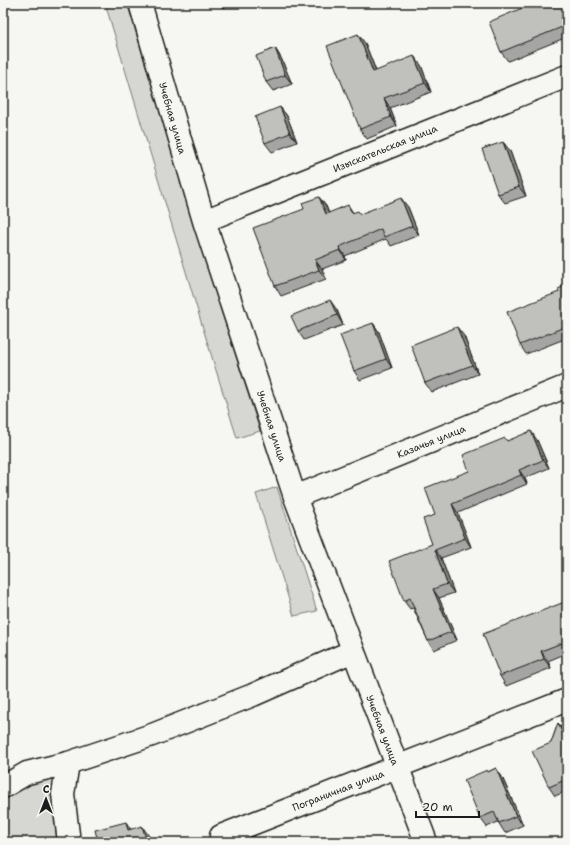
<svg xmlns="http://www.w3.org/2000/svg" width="570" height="845" font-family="'Shantell Sans',sans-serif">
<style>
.green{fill:#d6d6d2;stroke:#797977}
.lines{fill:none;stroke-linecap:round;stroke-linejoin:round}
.minor-casing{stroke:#1c1c1c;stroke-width:25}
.minor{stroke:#f6f6f2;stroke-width:22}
.wall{fill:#a5a5a3;stroke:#1c1c1c}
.shaded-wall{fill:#868684;stroke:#1c1c1c}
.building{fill:#c0c0bd;stroke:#1c1c1c}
.labels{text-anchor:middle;stroke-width:3.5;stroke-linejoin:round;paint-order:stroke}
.street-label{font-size:10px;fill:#1c1c1c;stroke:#f6f6f2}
</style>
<rect width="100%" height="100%" fill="#f6f6f2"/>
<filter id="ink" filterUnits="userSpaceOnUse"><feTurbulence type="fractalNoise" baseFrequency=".025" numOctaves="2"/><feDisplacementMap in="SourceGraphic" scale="8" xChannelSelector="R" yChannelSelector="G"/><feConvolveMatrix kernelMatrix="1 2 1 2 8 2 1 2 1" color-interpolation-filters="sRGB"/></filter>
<g filter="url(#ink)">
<path class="green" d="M105,3H127L196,233L260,431L237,438L202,325Z
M277,487L317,611L294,616L256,494Z
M59,773L61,842H3V796L13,788Z"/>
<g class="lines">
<defs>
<path id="minor" d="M140,3L204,221L295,497L426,842
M204,221L567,76
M295,497L567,386
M68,763L63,794L69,842
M3,787L27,773L68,763L152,735L253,695L353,651
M221,836L567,700"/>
</defs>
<use href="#minor" class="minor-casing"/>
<use href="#minor" class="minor"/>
</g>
<path class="wall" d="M219,3H234L223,8Z
M567,3V37L508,61L501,52Z
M365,43L376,71L421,65L431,92L390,108L397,126L367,139L360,129Z
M275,48L281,58L292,84L273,91L266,82Z
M280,107L287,116L297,142L272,152L265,143Z
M503,142L510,151L526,196L505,203L498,194Z
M326,206L329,213H353L361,214L408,207L419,235L391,246L386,239L345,256L346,260L322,269L326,279L281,296L275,286Z
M567,285V338L526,354L520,345L559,292Z
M337,310L343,325L304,340L298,331Z
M373,323L379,332L392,368L360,380L354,371Z
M464,336L478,374L432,392L425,383Z
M537,440L549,468L525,478L527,484L458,513L471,547L441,558L454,593L439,598L457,640L434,650L428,641L413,608L410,609L404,601L432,544L435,515L469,471L507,441Z
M567,601V653L548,661L551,668L506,686L500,676Z
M558,723L565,732L567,737V791L555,796L549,787L551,743Z
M496,768L502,777L523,825L505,833L498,822L487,827L480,818L488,772Z"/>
<path class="shaded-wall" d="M358,34L365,43L380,82L373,72Z
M275,48L281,58L292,84L285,75Z
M414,56L421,65L431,92L425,83Z
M384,98L390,108L397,126L391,117Z
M280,107L287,116L297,142L290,133Z
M503,142L510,151L526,196L519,187Z
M319,197L326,206L332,223L326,214Z
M401,198L408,207L419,235L412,226Z
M348,205L354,214L352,213Z
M339,247L345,256L346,260L340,250Z
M315,260L322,269L326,279L319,270Z
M330,300L337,310L343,325L337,315Z
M373,323L379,332L392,368L386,359Z
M457,327L464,336L478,374L472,365Z
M531,431L537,440L549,468L543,460Z
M519,470L525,478L527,484L521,475Z
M452,504L458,513L471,547L465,538Z
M435,550L441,558L454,593L447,584Z
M433,589L439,598L457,640L451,632Z
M541,651L548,661L551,668L544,659Z
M558,723L565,732L567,737V744Z
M496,768L502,777L523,825L516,816Z
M126,822L132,831L128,830Z
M142,826L149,836L151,842H147Z"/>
<path class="building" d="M534,3H567V25L501,52L489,22Z
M358,34L373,72L414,56L425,83L384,98L391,117L360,129L327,46Z
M275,48L285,75L266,82L256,56Z
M280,107L290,133L265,143L255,117Z
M503,142L519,187L498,194L482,149Z
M319,197L326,214L348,205L352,213L358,211L360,214L401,198L412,226L384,237L381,229L339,247L340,250L315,260L319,270L275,286L253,228L304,209L302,203Z
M567,285V326L520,345L507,312L559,292L558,289Z
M330,300L337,315L298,331L291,316Z
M373,323L386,359L354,371L340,335Z
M457,327L472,365L425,383L411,345Z
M531,431L543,460L519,470L521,475L452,504L465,538L435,550L447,584L433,589L451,632L428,641L410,598L404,601L389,561L432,544L423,519L435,515L425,488L469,471L463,455L505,438L507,441Z
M567,454V462L564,455Z
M567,601V641L541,651L544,659L500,676L483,634Z
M558,723L567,744V779L549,787L532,751L551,743Z
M496,768L516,816L499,823L494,812L480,818L464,780L487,770L488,772Z
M126,822L128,830L142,826L147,842H98L95,830Z"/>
</g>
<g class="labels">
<g class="street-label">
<text transform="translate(173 118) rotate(74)" y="4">Учебная улица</text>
<text transform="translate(385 148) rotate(-22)" y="4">Изыскательская улица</text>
<text transform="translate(272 426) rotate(72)" y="4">Учебная улица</text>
<text transform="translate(431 441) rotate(-22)" y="4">Казачья улица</text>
<text transform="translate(383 730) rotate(69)" y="4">Учебная улица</text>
<text transform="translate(338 790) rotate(-21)" y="4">Пограничная улица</text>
</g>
</g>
<rect width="570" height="845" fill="none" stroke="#f6f6f2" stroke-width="16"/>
<rect x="8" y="8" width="554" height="829" fill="none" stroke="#1c1c1c" stroke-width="1.5" filter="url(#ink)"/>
<g transform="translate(46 799)" stroke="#f6f6f2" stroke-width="3" paint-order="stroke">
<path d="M0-3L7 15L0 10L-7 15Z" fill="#1c1c1c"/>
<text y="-6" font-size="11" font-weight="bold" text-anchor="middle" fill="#1c1c1c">С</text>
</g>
<path d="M416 811v6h63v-6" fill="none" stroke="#1c1c1c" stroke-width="2"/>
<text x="422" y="811" font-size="12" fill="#1c1c1c" stroke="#f6f6f2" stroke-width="3" paint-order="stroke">20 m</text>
</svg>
